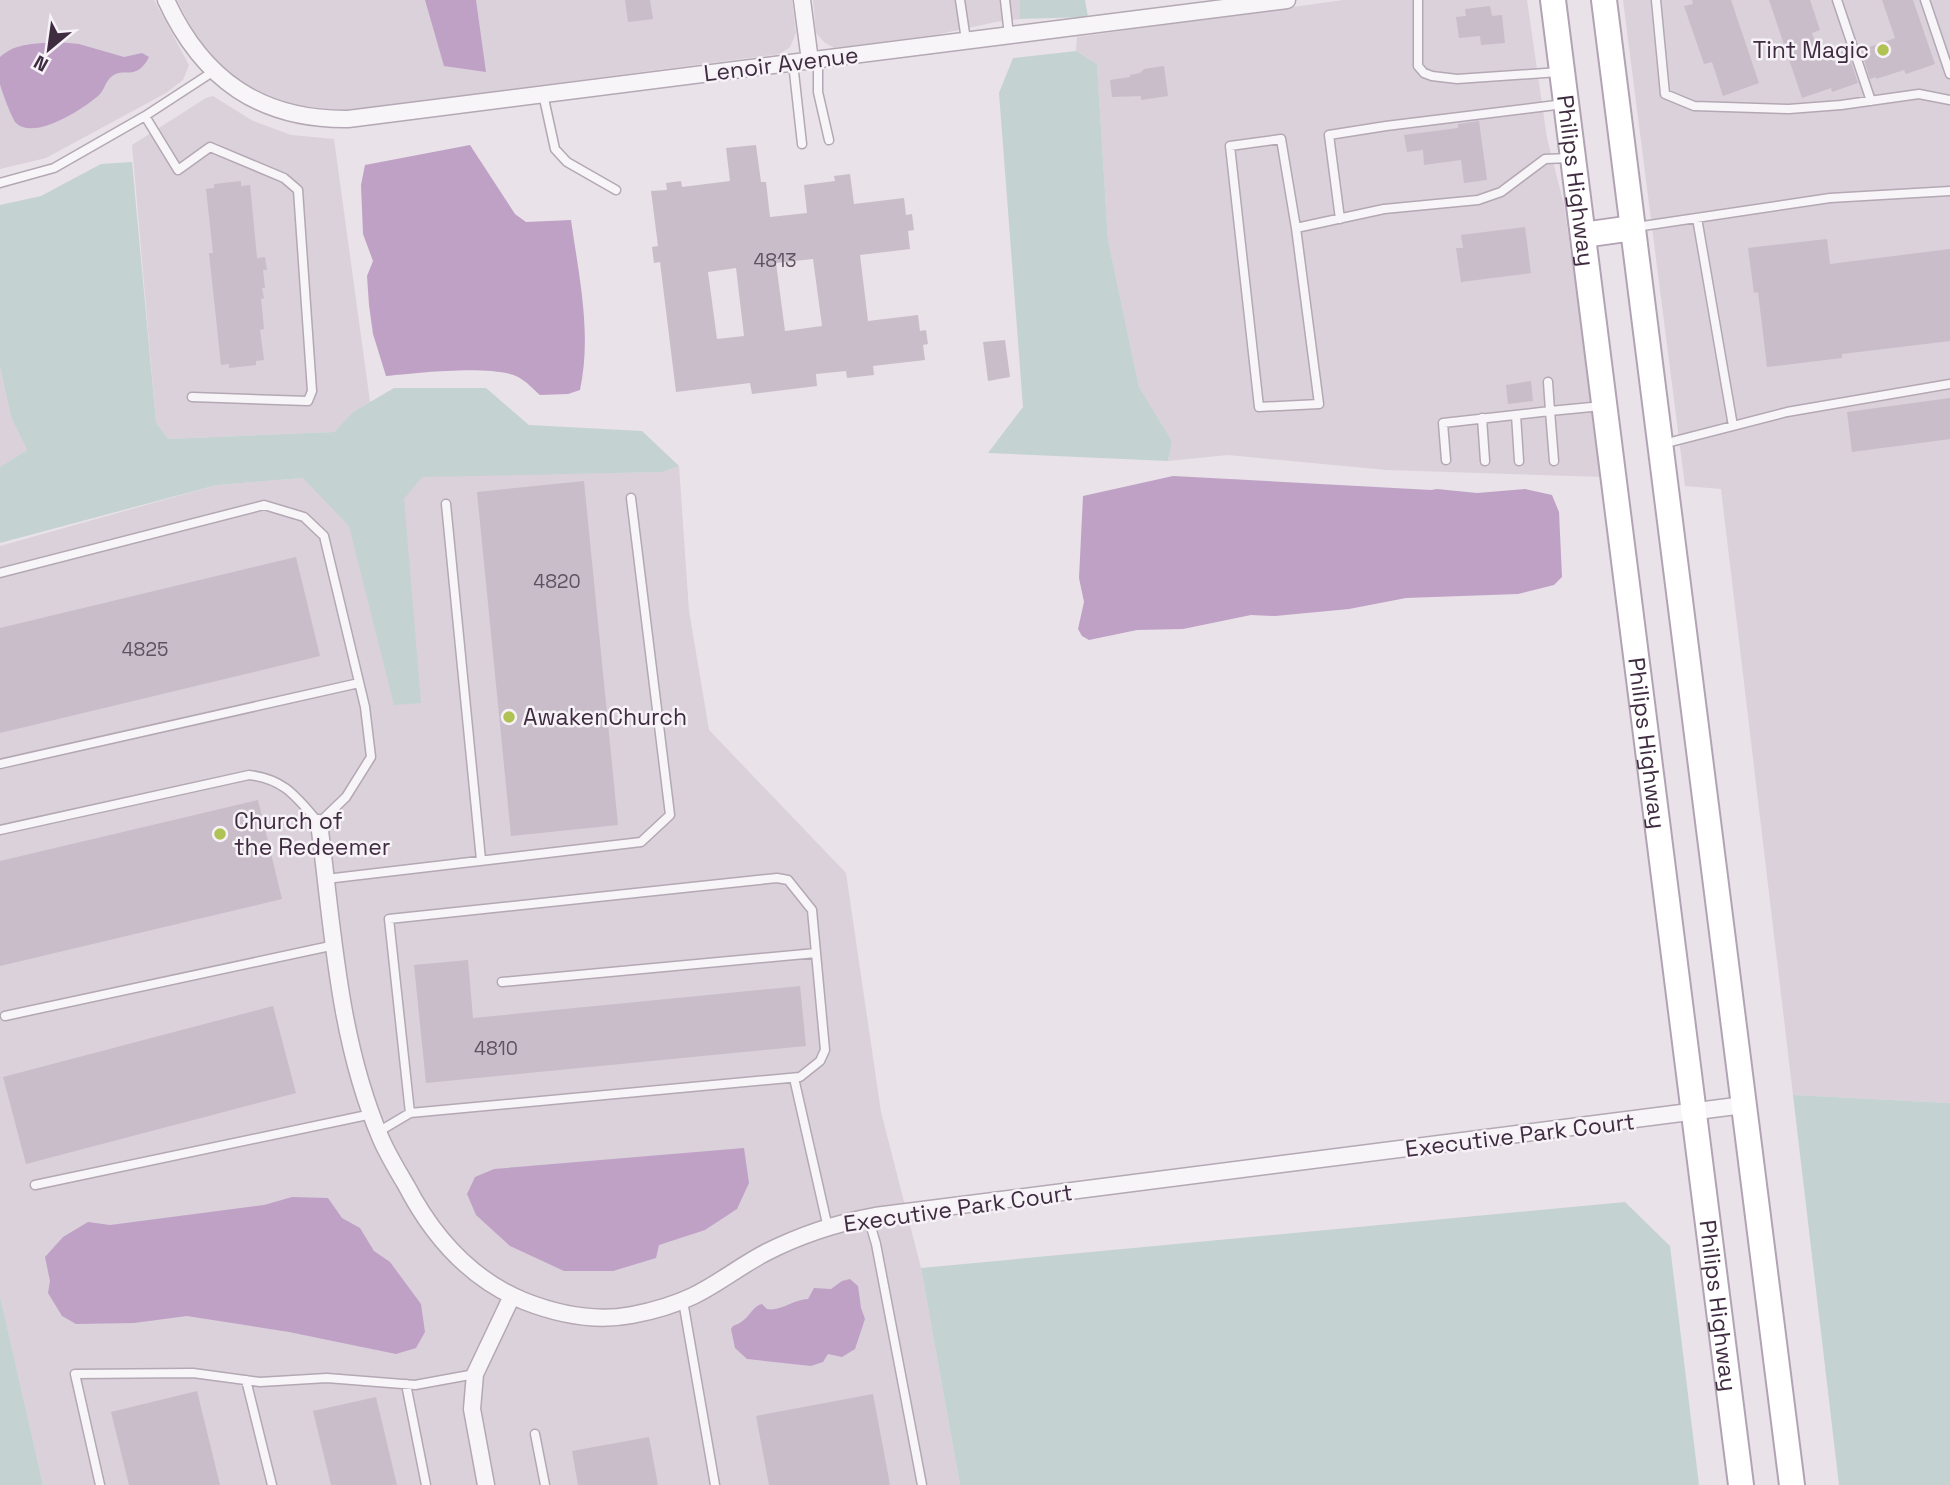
<svg xmlns="http://www.w3.org/2000/svg" width="1950" height="1485" font-family="'Space Grotesk',sans-serif">
<style>
.built{fill:#dad1db}
.green{fill:#c4d2d2}
.water{fill:#bfa1c6}
.building{fill:#c8bdc9;fill-rule:evenodd}
.lines{fill:none;stroke-linecap:round;stroke-linejoin:round}
.service-casing{stroke:#b3a8b3;stroke-width:11}
.minor-casing{stroke:#b3a8b3;stroke-width:19}
.primary-casing{stroke:#b2a3b4;stroke-width:28}
.service{stroke:#f8f5f8;stroke-width:8}
.minor{stroke:#f8f5f8;stroke-width:16}
.primary{stroke:#fff;stroke-width:24}
.poi-dot{fill:#b0c254;stroke:#f6f2f7;stroke-width:2.5}
.labels{text-anchor:middle;stroke-width:5;stroke-linejoin:round;paint-order:stroke}
.number-label{font-size:19px;fill:#615062}
.poi-label{font-size:23px;fill:#3f2c40;stroke:#f6f2f7;text-anchor:start}
.street-label{font-size:23px;fill:#3f2c40;stroke:#f6f2f7}
</style>
<rect width="100%" height="100%" fill="#e9e2e9"/>
<path class="built" d="M0,0H154L189,65L183,80L166,93L46,158L0,169Z
M177,0H792L796,33L790,47L780,54L336,112L288,104L255,92L220,65L198,40Z
M813,0H1020V19L996,22L935,35L834,48L824,42L816,33Z
M1343,0H1527L1547,138L1564,205L1603,477L1387,470L1228,455L1168,461L1172,441L1139,387L1108,240L1097,64L1076,51L1077,37Z
M1623,0H1950V1103L1793,1095L1721,489L1685,486Z
M213,96L253,121L291,135L334,139L370,402L353,412L334,432L168,439L156,422L132,145L206,98Z
M0,367L11,417L27,450L0,467Z
M679,466L689,611L709,730L846,873L881,1112L921,1268L960,1485H43L0,1296V546L217,485L303,478L661,472Z"/>
<path class="green" d="M1020,0H1085L1088,17L1020,19Z
M1076,51L1097,64L1108,240L1139,387L1172,441L1168,461L988,453L1023,407L999,93L1013,58Z
M132,162L156,422L168,439L334,432L353,412L394,388H486L529,425L642,431L679,466L662,472L422,477L404,499L421,703L394,705L349,526L303,478L217,485L0,543V467L27,450L11,417L0,367V205L41,196L101,164Z
M1793,1095L1950,1103V1485H1839Z
M1625,1202L1670,1246L1699,1485H960L921,1268Z
M0,1296L43,1485H0Z"/>
<path class="water" d="M425,0H476L486,72L444,66Z
M58,42L79,44L124,57L142,53L149,57C136,83 122,65 110,78C105,83 104,91 98,96C83,109 34,141 16,123C12,119 1,89 0,84C0,75 0,65 0,57C16,42 38,44 58,42Z
M470,145L515,214L526,222L571,220C579,277 592,333 580,390L568,394L540,395C533,389 526,381 518,377C493,364 416,373 386,376L373,334L369,305L367,276L373,261L363,234L361,185L365,165Z
M1173,476L1431,490L1437,489L1477,493L1525,489L1552,495L1559,512L1562,577L1554,585L1518,594L1406,598L1349,609L1275,616L1251,615L1183,629L1137,630L1089,640L1082,636L1078,629L1084,602L1079,578L1083,496Z
M744,1148L749,1183L737,1209L705,1230L659,1245L656,1258L613,1271H564L510,1246L476,1215L467,1194L475,1177L494,1169Z
M292,1197L328,1198L342,1218L360,1228L374,1251L390,1262L421,1304L425,1332L416,1348L396,1354L289,1332L187,1316L134,1323L76,1324L62,1316L48,1293L50,1281L45,1257L63,1237L88,1222L110,1225L264,1205Z
M850,1279L858,1286L861,1308L865,1319L855,1349L842,1357L828,1354L823,1362L811,1366L747,1359L735,1348L731,1329L733,1326C751,1320 749,1308 762,1304L767,1309C780,1312 794,1299 808,1299L814,1288L831,1289L842,1281Z"/>
<path class="building" d="M625,0H650L653,19L628,22Z
M1692,0H1731L1759,83L1723,96L1712,62L1704,64L1684,6L1693,4Z
M1769,0H1810L1820,30L1812,33L1821,59L1847,50L1858,83L1832,92L1831,88L1802,98Z
M1882,0H1913L1935,64L1906,74L1904,70L1876,79V77L1870,79L1861,50L1895,38Z
M1490,6L1492,16L1502,15L1505,43L1481,45L1480,36L1459,38L1456,17L1466,16L1465,9Z
M1164,66L1168,96L1141,100V96L1112,97L1110,80L1130,77V75L1140,73L1144,69Z
M1479,121L1487,180L1464,183L1461,160L1424,165L1423,150L1407,152L1404,135L1458,128V124Z
M756,145L761,182H766L770,217L807,213L804,185L835,181L834,176L850,174L854,204L904,198L906,215L912,214L914,230L908,231L910,249L860,255L868,321L918,315L920,331L926,330L928,344L923,345L925,360L873,366L874,375L847,378L846,371L816,374L817,386L752,394L750,383L676,392L660,262L654,263L652,247L658,246L651,191L667,190L666,183L681,181L682,187L730,181L726,148ZM813,259L822,326L785,331L776,263ZM736,268L744,336L717,339L708,272Z
M241,181V186L250,185L257,258L265,257L267,270H263L265,288H262L264,298L261,299L264,329L260,330L264,360L256,361V365L229,368V364L221,365L209,253H213L206,189L214,188V184Z
M1525,227L1531,273L1461,282L1456,248H1463L1461,235Z
M1827,239L1830,264L1950,249V341L1842,354V358L1767,367L1758,292L1754,293L1748,248Z
M1005,340L1010,377L988,381L983,342Z
M1531,381L1533,401L1508,404L1506,385Z
M1950,398V439L1852,452L1847,412Z
M584,481L618,825L511,836L477,492Z
M296,557L320,656L0,733V628Z
M258,800L282,899L0,966V861Z
M468,960L473,1018L800,986L806,1046L426,1083L414,965Z
M273,1006L296,1093L26,1164L3,1077Z
M197,1391L220,1485H129L111,1412Z
M873,1394L890,1485H769L756,1416Z
M376,1397L397,1485H331L313,1411Z
M649,1437L658,1485H578L572,1451Z"/>
<g class="lines">
<defs>
<path id="service" d="M960,0L966,40
M1005,0L1009,35
M1418,0V66L1424,73L1432,76L1457,79L1559,72
M1656,0L1665,94L1694,106L1789,109L1841,105L1919,94L1950,100
M1837,0L1871,101
M1925,0L1950,74
M818,60V92L829,140
M793,63L802,144
M543,94L555,149L567,162L616,190
M0,183L54,168L145,116
M1697,218L1733,426
M1340,219L1329,135L1386,126L1564,104
M1636,227L1830,198L1950,191
M1296,228L1281,139L1230,146L1259,407L1319,404L1296,228L1384,209L1478,200L1501,192L1545,159L1570,158
M192,397L308,401L312,391L298,190L284,178L210,147L178,170L145,116L214,71
M1516,415L1519,461
M1482,418L1485,461
M1663,444L1787,412L1950,384
M1446,460L1443,423L1550,411L1548,382
M1554,461L1550,411L1602,406
M446,504L481,860
M0,573L264,505L304,517L324,536L365,707L371,757L346,797L319,823C297,798 285,779 249,775L0,830
M0,764L359,683
M326,879L641,842L670,815L631,498
M502,982L816,953
M5,1016L335,945
M794,1078L828,1228
M378,1132L410,1113L389,919L777,878L788,880L812,910L825,1050L820,1061L800,1077L410,1113
M35,1185L372,1114
M868,1217L876,1244L922,1485
M683,1301L715,1485
M246,1380L272,1485
M406,1384L426,1485
M535,1434L545,1485
M100,1485L75,1374L193,1373L260,1382L327,1378L415,1385L475,1374"/>
<path id="minor" d="M166,0C202,79 260,120 348,119L1287,0
M802,0L810,61
M319,823C333,929 338,1039 381,1139C388,1155 397,1170 406,1185C432,1235 470,1279 524,1301C557,1314 596,1322 632,1315C653,1311 674,1305 693,1296C718,1284 740,1266 765,1253C800,1235 837,1223 875,1216L1744,1105
M486,1485L472,1409L475,1374L512,1296"/>
<g id="primary">
<path id="s1" d="M1553,0L1741,1485"/>
<path d="M1604,0L1792,1485"/>
<path d="M1583,235L1633,228"/>
</g>
</defs>
<use href="#service" class="service-casing"/>
<use href="#minor" class="minor-casing"/>
<use href="#primary" class="primary-casing"/>
<use href="#service" class="service"/>
<use href="#minor" class="minor"/>
<use href="#primary" class="primary"/>
</g>
<g class="poi-dot">
<circle cx="1883" cy="50" r="7"/>
<circle cx="509" cy="717" r="7"/>
<circle cx="220" cy="834" r="7"/>
</g>
<g class="labels">
<g class="number-label">
<text x="775" y="267">4813</text>
<text x="557" y="588">4820</text>
<text x="145" y="656">4825</text>
<text x="496" y="1055">4810</text>
</g>
<g class="poi-label">
<text x="1869" y="58" text-anchor="end">Tint Magic</text>
<text x="523" y="725">AwakenChurch</text>
<text x="234" y="829">Church of<tspan x="234" dy="26">the Redeemer</tspan></text>
</g>
<g class="street-label">
<text transform="translate(781 64) rotate(-7)" y="8">Lenoir Avenue</text>
<text dy="8" stroke="none"><textPath href="#s1" startOffset="182">Philips Highway</textPath></text>
<text dy="8" stroke="none"><textPath href="#s1" startOffset="749">Philips Highway</textPath></text>
<text transform="translate(1520 1135) rotate(-7)" y="8">Executive Park Court</text>
<text transform="translate(958 1208) rotate(-8)" y="8">Executive Park Court</text>
<text dy="8" stroke="none"><textPath href="#s1" startOffset="1316">Philips Highway</textPath></text>
</g>
</g>
<g transform="translate(49 49) rotate(209)" stroke="#f6f2f7" stroke-width="5" paint-order="stroke">
<path d="M0-5L12 26L0 18L-12 26Z" fill="#3f2c40"/>
<text y="-10" font-size="19" font-weight="bold" text-anchor="middle" fill="#3f2c40">N</text>
</g>
</svg>
